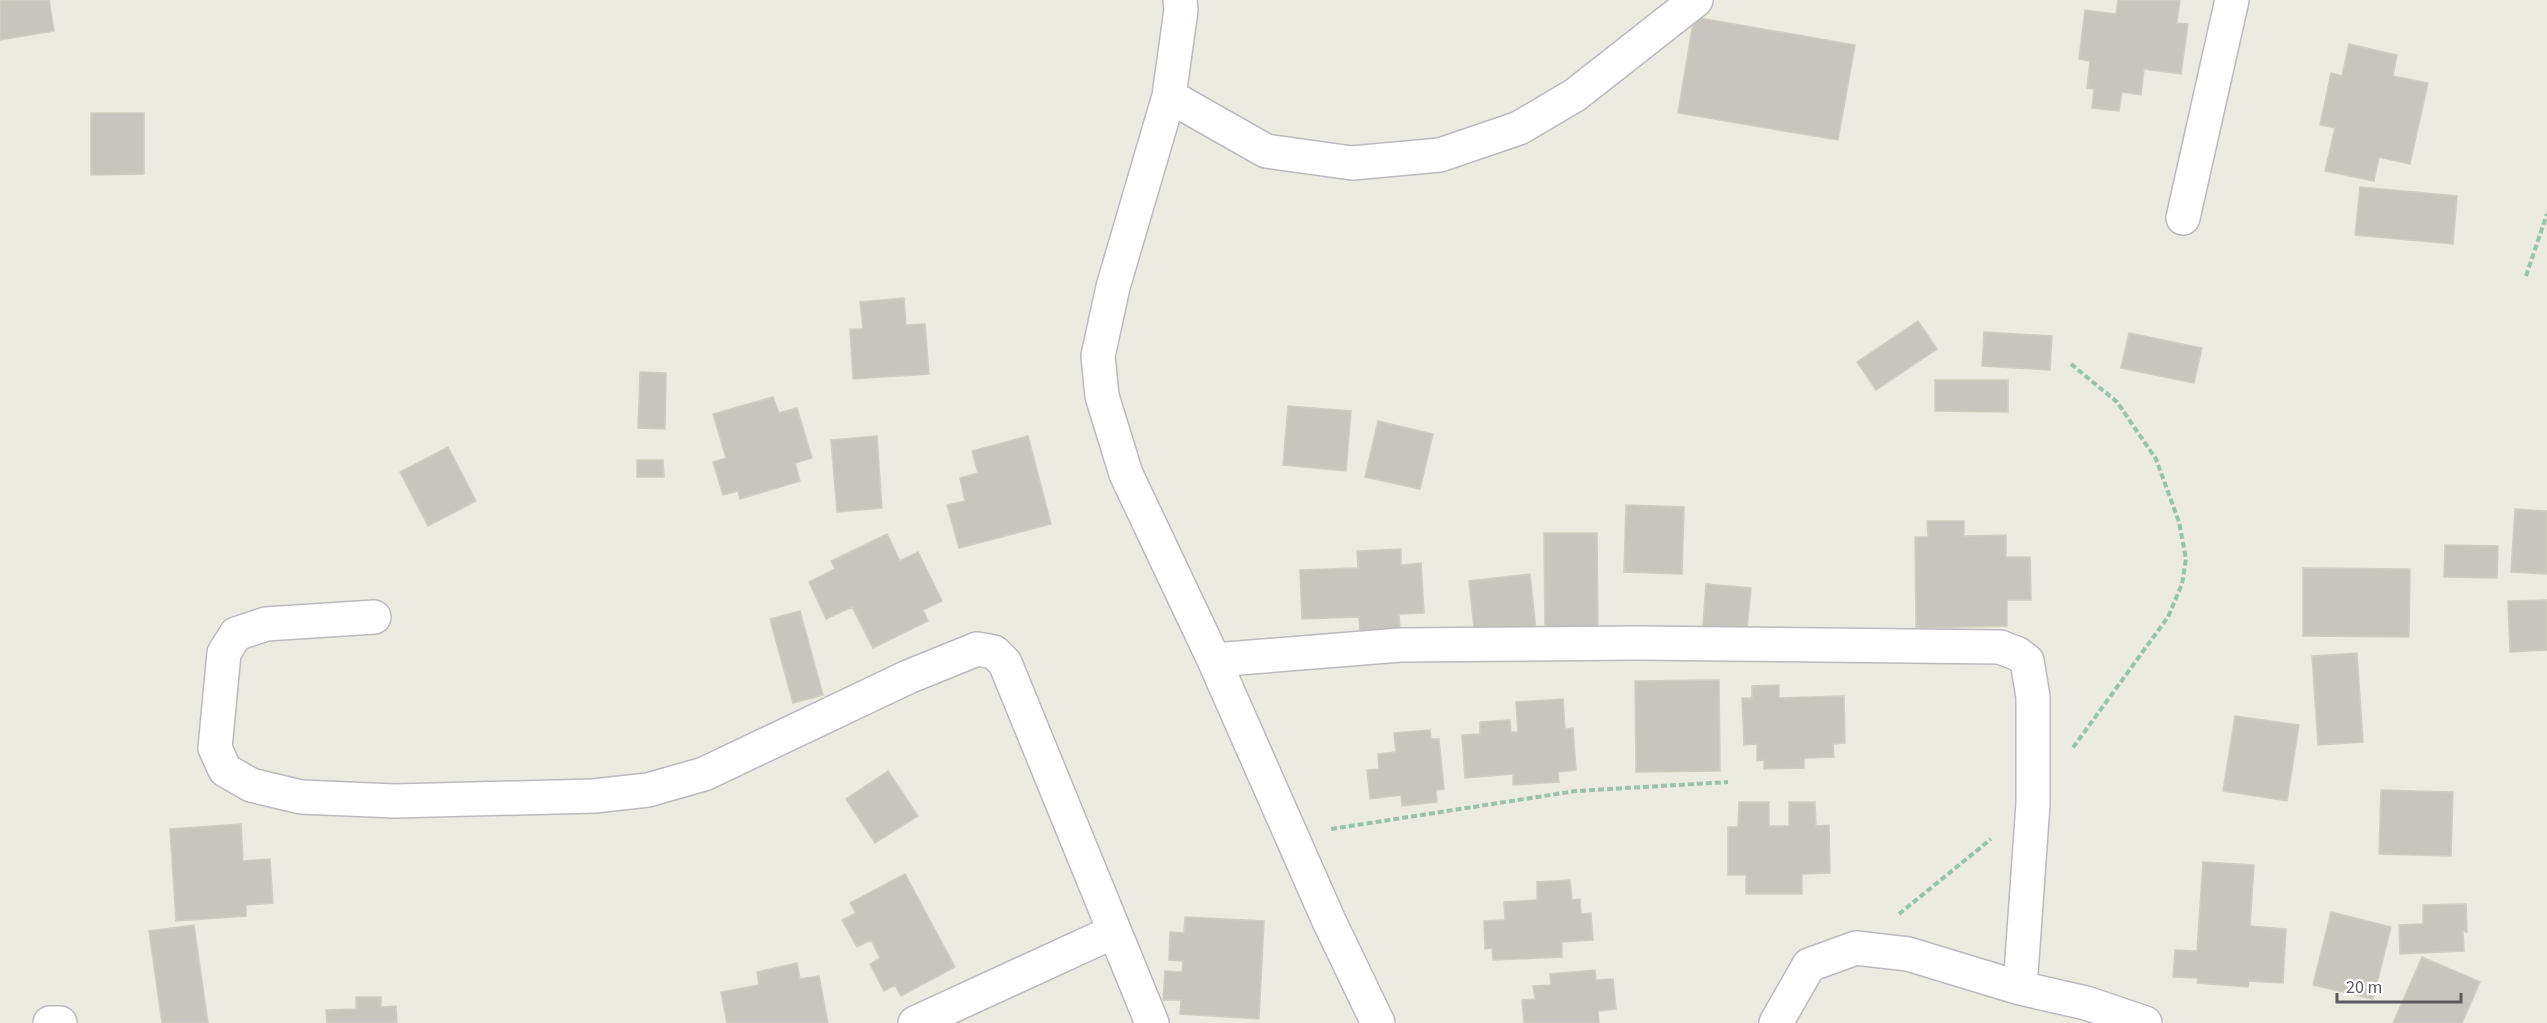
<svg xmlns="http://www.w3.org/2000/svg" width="2547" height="1023" font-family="'Source Sans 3',sans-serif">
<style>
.building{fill:#c8c5be;stroke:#d0cdc0;stroke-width:1.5}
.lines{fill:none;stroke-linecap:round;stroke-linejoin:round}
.minor-casing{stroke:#b9babf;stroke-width:36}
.path{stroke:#98c3aa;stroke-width:4;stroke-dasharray:6 3;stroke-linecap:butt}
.minor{stroke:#fff;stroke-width:33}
</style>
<rect width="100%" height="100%" fill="#ecebe1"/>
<path class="building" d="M0,0H49L54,31L0,40Z
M2118,0H2180L2177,23L2188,24L2181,74L2144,69L2141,95L2122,92L2119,111L2092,108L2094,89L2087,88L2090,61L2079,59L2085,10L2116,14Z
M1694,17L1855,45L1838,140L1678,113Z
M2349,44L2397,55L2393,76L2428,83L2410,164L2379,157L2374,181L2325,171L2335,128L2320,125L2331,73L2342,76Z
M91,113H144V174L91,175Z
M2360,187L2457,196L2453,244L2355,235Z
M904,298L906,325L925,324L929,374L853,379L850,329H863L860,302Z
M1918,321L1937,349L1876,390L1857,362Z
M1984,332L2052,336L2050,370L1982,366Z
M2129,333L2202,348L2194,383L2121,368Z
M640,372L666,373L665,429L638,428Z
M1935,380H2008V412L1935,411Z
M773,397L779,413L797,408L812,458L795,463L800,481L740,499L738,491L723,495L713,462L726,458L713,414Z
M1288,406L1351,411L1346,471L1283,465Z
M1378,421L1433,434L1420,489L1365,477Z
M877,436L882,508L837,512L831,440Z
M1028,436L1051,524L959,548L947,505L965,501L960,478L978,473L972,451Z
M448,447L476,501L428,526L400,472Z
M637,460H663L664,477H637Z
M1626,505L1684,507L1682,574L1624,572Z
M2515,509L2547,511V574L2511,572Z
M1927,521H1964V536L2006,535V557H2030L2031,600H2007V626L1916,628L1915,537H1928Z
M1544,533H1597L1598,631H1545Z
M887,534L900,561L918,552L942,601L923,610L928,621L873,648L852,607L826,619L809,582L835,569L831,561Z
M2445,545L2498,546L2497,578L2444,577Z
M1401,549V565L1421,563L1424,613L1399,614L1400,630L1360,632L1359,617L1302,619L1300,570L1358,568L1357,551Z
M2303,568L2410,569L2409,637L2303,636Z
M1530,574L1536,630L1475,637L1469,581Z
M1706,584L1751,588L1747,630L1703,626Z
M2547,600V650L2510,652L2508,601Z
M800,611L823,695L793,703L770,619Z
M2357,653L2363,742L2318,745L2312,656Z
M1719,680L1720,771L1636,772L1635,681Z
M1779,685V698L1844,696L1845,743L1833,744L1834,757L1804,758V768L1764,769V760L1757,761V744L1744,745L1742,698H1752V686Z
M1563,699L1565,729L1573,728L1576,770L1558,772L1559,782L1513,785V774L1465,778L1462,735L1480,734V722L1510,720L1511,732H1518L1516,702Z
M2235,716L2299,725L2287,801L2223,791Z
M1430,730L1431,739H1439L1444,789L1436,790L1437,802L1402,806L1401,795L1370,799L1367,770L1379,769L1378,754L1396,752L1394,733Z
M888,771L918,816L875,843L846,799Z
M2381,790L2453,792L2451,856L2379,854Z
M1739,802H1769V826H1789V802H1815L1816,826L1829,825L1830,873L1802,874V894H1746V875H1728V827H1738Z
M241,824L243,861L270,859L273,903L246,905V916L176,921L170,829Z
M2203,862L2254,865L2250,926L2286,929L2283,983L2249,981L2248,987L2197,983L2198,978L2173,977L2175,950L2197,951Z
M905,874L955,967L901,996L895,985L884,991L870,964L880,958L871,940L857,947L842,920L856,913L850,903Z
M1570,880L1572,900L1580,899L1581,914L1591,913L1593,940L1562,942V957L1493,960L1492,948L1485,949L1484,921L1505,920L1504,902L1537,900V882Z
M2466,904L2467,932L2463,931L2464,951L2400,954L2399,925L2423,924V905Z
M2331,912L2391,927L2373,999L2313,985Z
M1185,917L1264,921L1259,1019L1180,1014L1181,1000H1163L1165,971L1182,972L1183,961L1169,960L1170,932L1184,933Z
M194,925L208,1023H162L149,931Z
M2422,957L2480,982L2462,1023H2393Z
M797,963L800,979L819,976L828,1023H727L721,992L759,985L757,972Z
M1595,970L1596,980L1613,979L1616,1009L1598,1011L1599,1023H1524L1522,1000L1535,999L1533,986L1551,985L1550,974Z
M356,997H381V1007L396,1006L397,1023H327L326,1010L356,1009Z"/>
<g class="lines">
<defs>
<path id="minor" d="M1180,0L1181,10L1169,96L1113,287L1098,356L1102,396L1126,474L1214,660L1329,921L1378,1023
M1169,96L1266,151L1352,163L1440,155L1519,128L1575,95L1696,0
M2183,218L2232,0
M374,617L266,624L236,634L224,653L215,748L225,770L251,785L301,797L395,801L594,796L648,790L704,774L908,677L977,649L994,652L1005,663L1152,1023
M1214,660L1400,645L1637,643L2000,647L2018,654L2027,661L2033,697V804L2020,988
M50,1023H60
M915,1023L1113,932
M1776,1023L1809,965L1856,948L1908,954L2020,988L2086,1003L2145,1023"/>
</defs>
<use href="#minor" class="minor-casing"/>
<path class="path" d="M2526,276L2547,214
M2071,364L2117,402L2156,459L2179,522L2186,559L2182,584L2168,617L2072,749
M1331,829L1576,791L1728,782
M1899,914L1991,839"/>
<use href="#minor" class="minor"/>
</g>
<path d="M2337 993v9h124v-9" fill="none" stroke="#5a5c61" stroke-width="3"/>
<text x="2346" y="993" font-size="18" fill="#5a5c61" stroke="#ffffff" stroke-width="4.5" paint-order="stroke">20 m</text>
</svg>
